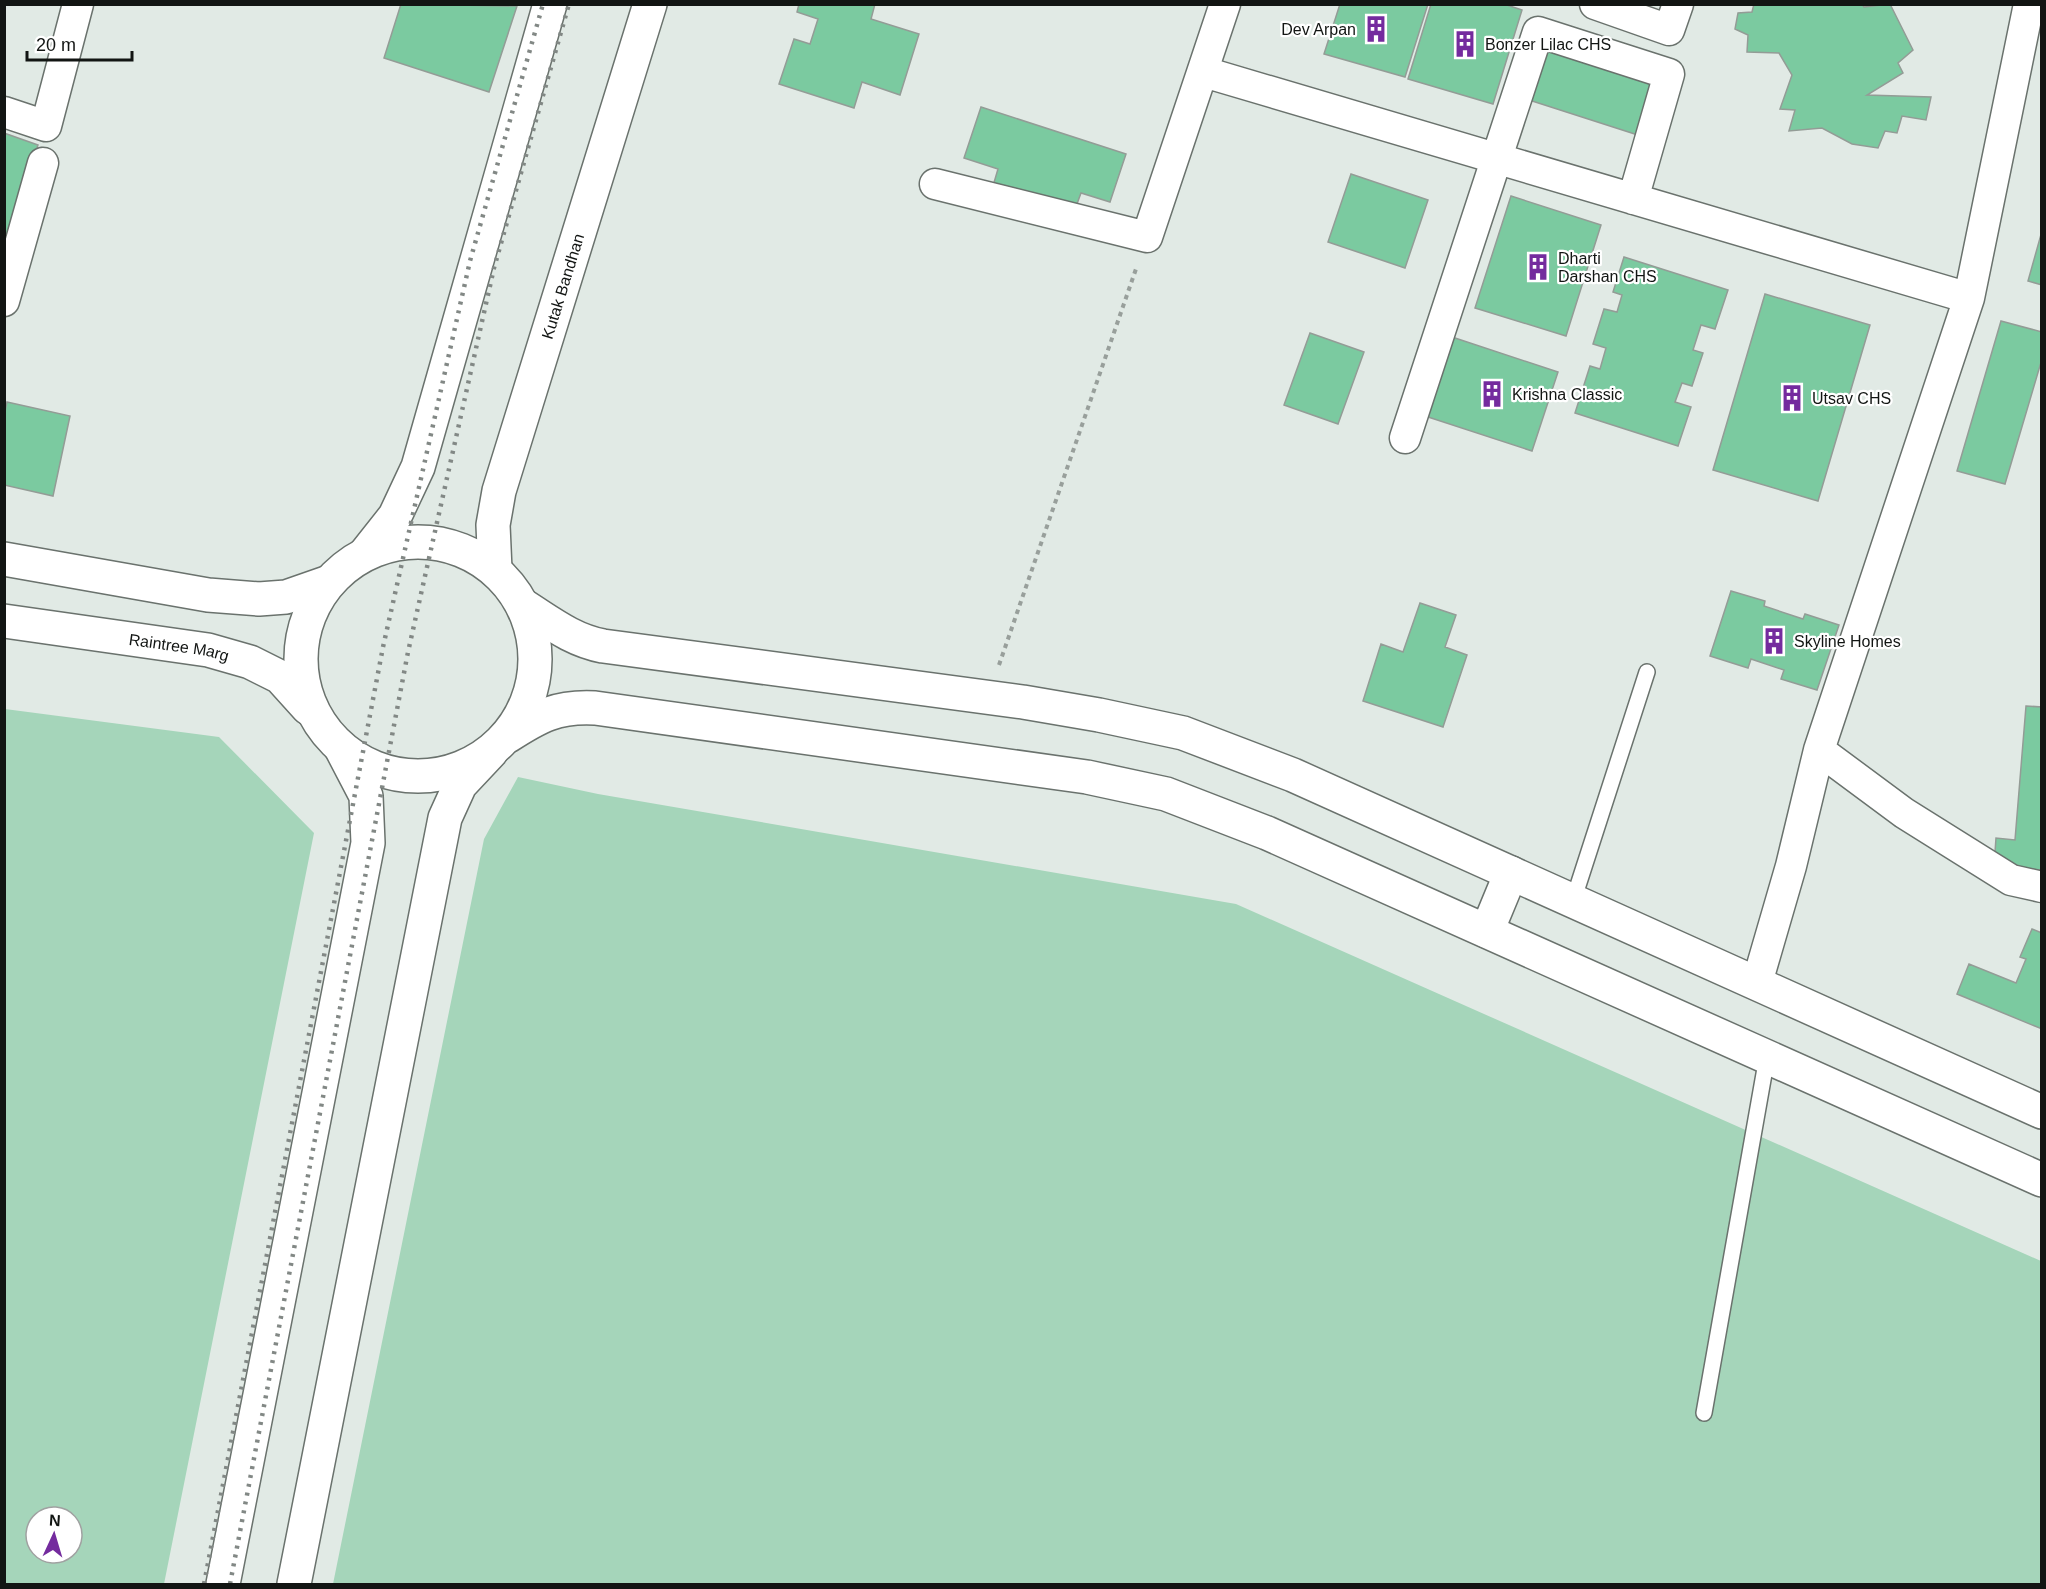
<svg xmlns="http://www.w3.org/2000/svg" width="2046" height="1589" font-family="Arial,sans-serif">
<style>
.green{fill:#a5d5ba;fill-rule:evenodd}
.building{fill:#7bcaa0;stroke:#939c96;stroke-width:1.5}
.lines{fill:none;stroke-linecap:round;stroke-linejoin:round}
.lane-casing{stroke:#6a726d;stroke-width:18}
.street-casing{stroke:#6a726d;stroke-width:33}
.secondary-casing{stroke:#6a726d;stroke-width:36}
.path{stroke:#989f9b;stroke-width:4;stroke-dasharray:4.5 4.5;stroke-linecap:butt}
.lane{stroke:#fff;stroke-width:15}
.street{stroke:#fff;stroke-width:30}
.secondary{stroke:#fff;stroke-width:33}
.rail{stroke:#828885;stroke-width:4.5;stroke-dasharray:3 6;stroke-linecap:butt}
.labels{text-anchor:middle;stroke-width:4.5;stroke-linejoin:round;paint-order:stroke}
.poi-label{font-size:16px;fill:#121513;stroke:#fff;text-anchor:start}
.street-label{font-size:16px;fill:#121513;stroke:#fff}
</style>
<rect width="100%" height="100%" fill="#e1eae5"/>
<path class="green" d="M5,709L219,737L314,833L164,1584H5ZM36,1517H72V1553H36Z
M518,777L598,794L1236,904L2041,1261V1584H333L484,839Z"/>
<path class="building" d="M401,4L517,6L489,92L384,58Z
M799,4H875L871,19L919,34L900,95L862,82L854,108L779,84L794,39L810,44L818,19L797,12Z
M1340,4H1428L1405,77L1324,54Z
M1431,4H1504L1522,10L1493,104L1408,79Z
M1754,4H1862L1864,7L1890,4L1913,50L1898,63L1903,73L1867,95L1931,97L1926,120L1902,116L1897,133L1885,131L1878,148L1852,144L1822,128L1789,131L1795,110L1780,109L1792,75L1779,53L1747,52L1748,35L1735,29L1738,13L1752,12Z
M1546,46L1659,82L1641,136L1529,100Z
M981,107L1126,154L1110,202L1081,193L1074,212L993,186L998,169L964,158Z
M4,133L38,145L4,243Z
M1351,174L1428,200L1405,268L1328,242Z
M1511,196L1601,225L1566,336L1475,308Z
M2042,231V285L2028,281Z
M1624,257L1728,290L1715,329L1701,325L1693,350L1703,353L1692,386L1682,383L1675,402L1691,407L1678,446L1575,413L1590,366L1600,369L1606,348L1593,344L1604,309L1617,312L1622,295L1613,292Z
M1765,294L1870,325L1818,501L1713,470Z
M2001,321L2042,332V359L2005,484L1957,471Z
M1310,333L1364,352L1338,424L1284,405Z
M1452,337L1558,372L1532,451L1425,416Z
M7,402L70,416L53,496L4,485V416Z
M1731,591L1765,601L1764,606L1803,619L1805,614L1839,625L1817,690L1781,679L1784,670L1751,659L1748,668L1710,656Z
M1420,603L1456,615L1445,647L1467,655L1443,727L1363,701L1381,644L1403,652Z
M2026,706L2042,707V870L1994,866L1996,838L2015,840Z
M2032,929L2042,933V1029L1957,994L1969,964L2016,983L2026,959L2020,957Z"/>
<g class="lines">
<defs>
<path id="lane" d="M1573,901L1647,672
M1704,1413L1767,1057"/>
<path id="street" d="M1595,4L1669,30L1678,4
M1204,72L1969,298
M4,112L46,126L78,4
M935,184L1147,237L1225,4
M4,301L43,163
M1405,438L1538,32L1669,74L1633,199
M1819,750L1904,813L2011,880L2042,887
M1757,983L1791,866L1819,750L1969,298L2029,4"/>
<g id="secondary">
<circle cx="418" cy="659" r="117"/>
<path d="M365,554L395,516L418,467L550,4"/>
<path d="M4,559L208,595L259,599L286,597L329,582"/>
<path id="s1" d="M495,570L493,525L499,491L650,4"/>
<path d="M524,606C551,623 572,640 603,646L1023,702L1099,715L1183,733L1293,775L2042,1112"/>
<path id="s2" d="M4,621L208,650L250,662L280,677L308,708"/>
<path d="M508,736C539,716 557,706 595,708L1087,777L1166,794L1267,833L2042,1180"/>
<path d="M1487,931L1511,873"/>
<path d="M223,1584L368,843L366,796L341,748"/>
<path d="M294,1584L445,818L460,785L491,752"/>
</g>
</defs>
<use href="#lane" class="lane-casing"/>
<use href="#street" class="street-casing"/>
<use href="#secondary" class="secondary-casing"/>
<path class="path" d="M999,665L1137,266"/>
<use href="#lane" class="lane"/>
<use href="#street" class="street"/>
<use href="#secondary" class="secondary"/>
<path class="rail" d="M204,1584L383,647L470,261L543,4
M230,1584L408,652L494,268L569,4"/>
</g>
<defs>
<symbol id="building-bare" viewBox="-9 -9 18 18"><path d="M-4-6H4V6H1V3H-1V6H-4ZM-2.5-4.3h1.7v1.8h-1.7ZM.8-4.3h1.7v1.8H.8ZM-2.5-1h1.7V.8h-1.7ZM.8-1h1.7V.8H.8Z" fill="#742b9e" stroke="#fff" stroke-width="2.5" paint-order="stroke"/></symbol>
</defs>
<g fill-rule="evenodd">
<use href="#building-bare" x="1357" y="10" width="38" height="38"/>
<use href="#building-bare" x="1446" y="25" width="38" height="38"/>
<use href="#building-bare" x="1519" y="248" width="38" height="38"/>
<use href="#building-bare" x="1473" y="375" width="38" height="38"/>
<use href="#building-bare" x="1773" y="379" width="38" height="38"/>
<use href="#building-bare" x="1755" y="622" width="38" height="38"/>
</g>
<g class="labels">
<g class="poi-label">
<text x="1356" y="35" text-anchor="end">Dev Arpan</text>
<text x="1485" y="50">Bonzer Lilac CHS</text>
<text x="1558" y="264">Dharti<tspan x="1558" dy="18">Darshan CHS</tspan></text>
<text x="1512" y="400">Krishna Classic</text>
<text x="1812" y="404">Utsav CHS</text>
<text x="1794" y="647">Skyline Homes</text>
</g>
<g class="street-label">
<text dy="6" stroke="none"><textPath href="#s1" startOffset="294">Kutak Bandhan</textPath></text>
<text dy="6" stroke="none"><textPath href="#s2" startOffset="177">Raintree Marg</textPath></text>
</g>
</g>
<rect width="2046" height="1589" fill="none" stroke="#121513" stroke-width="12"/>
<g transform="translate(54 1535) rotate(4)"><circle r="28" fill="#ffffff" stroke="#a0a1a1" stroke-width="1.5"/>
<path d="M0-4.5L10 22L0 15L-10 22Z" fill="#742b9e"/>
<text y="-9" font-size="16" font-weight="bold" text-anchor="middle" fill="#121513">N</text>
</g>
<path d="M27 51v9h105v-9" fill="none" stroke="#121513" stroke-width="3"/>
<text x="36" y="51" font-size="18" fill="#121513" stroke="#ffffff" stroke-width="4.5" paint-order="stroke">20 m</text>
</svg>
